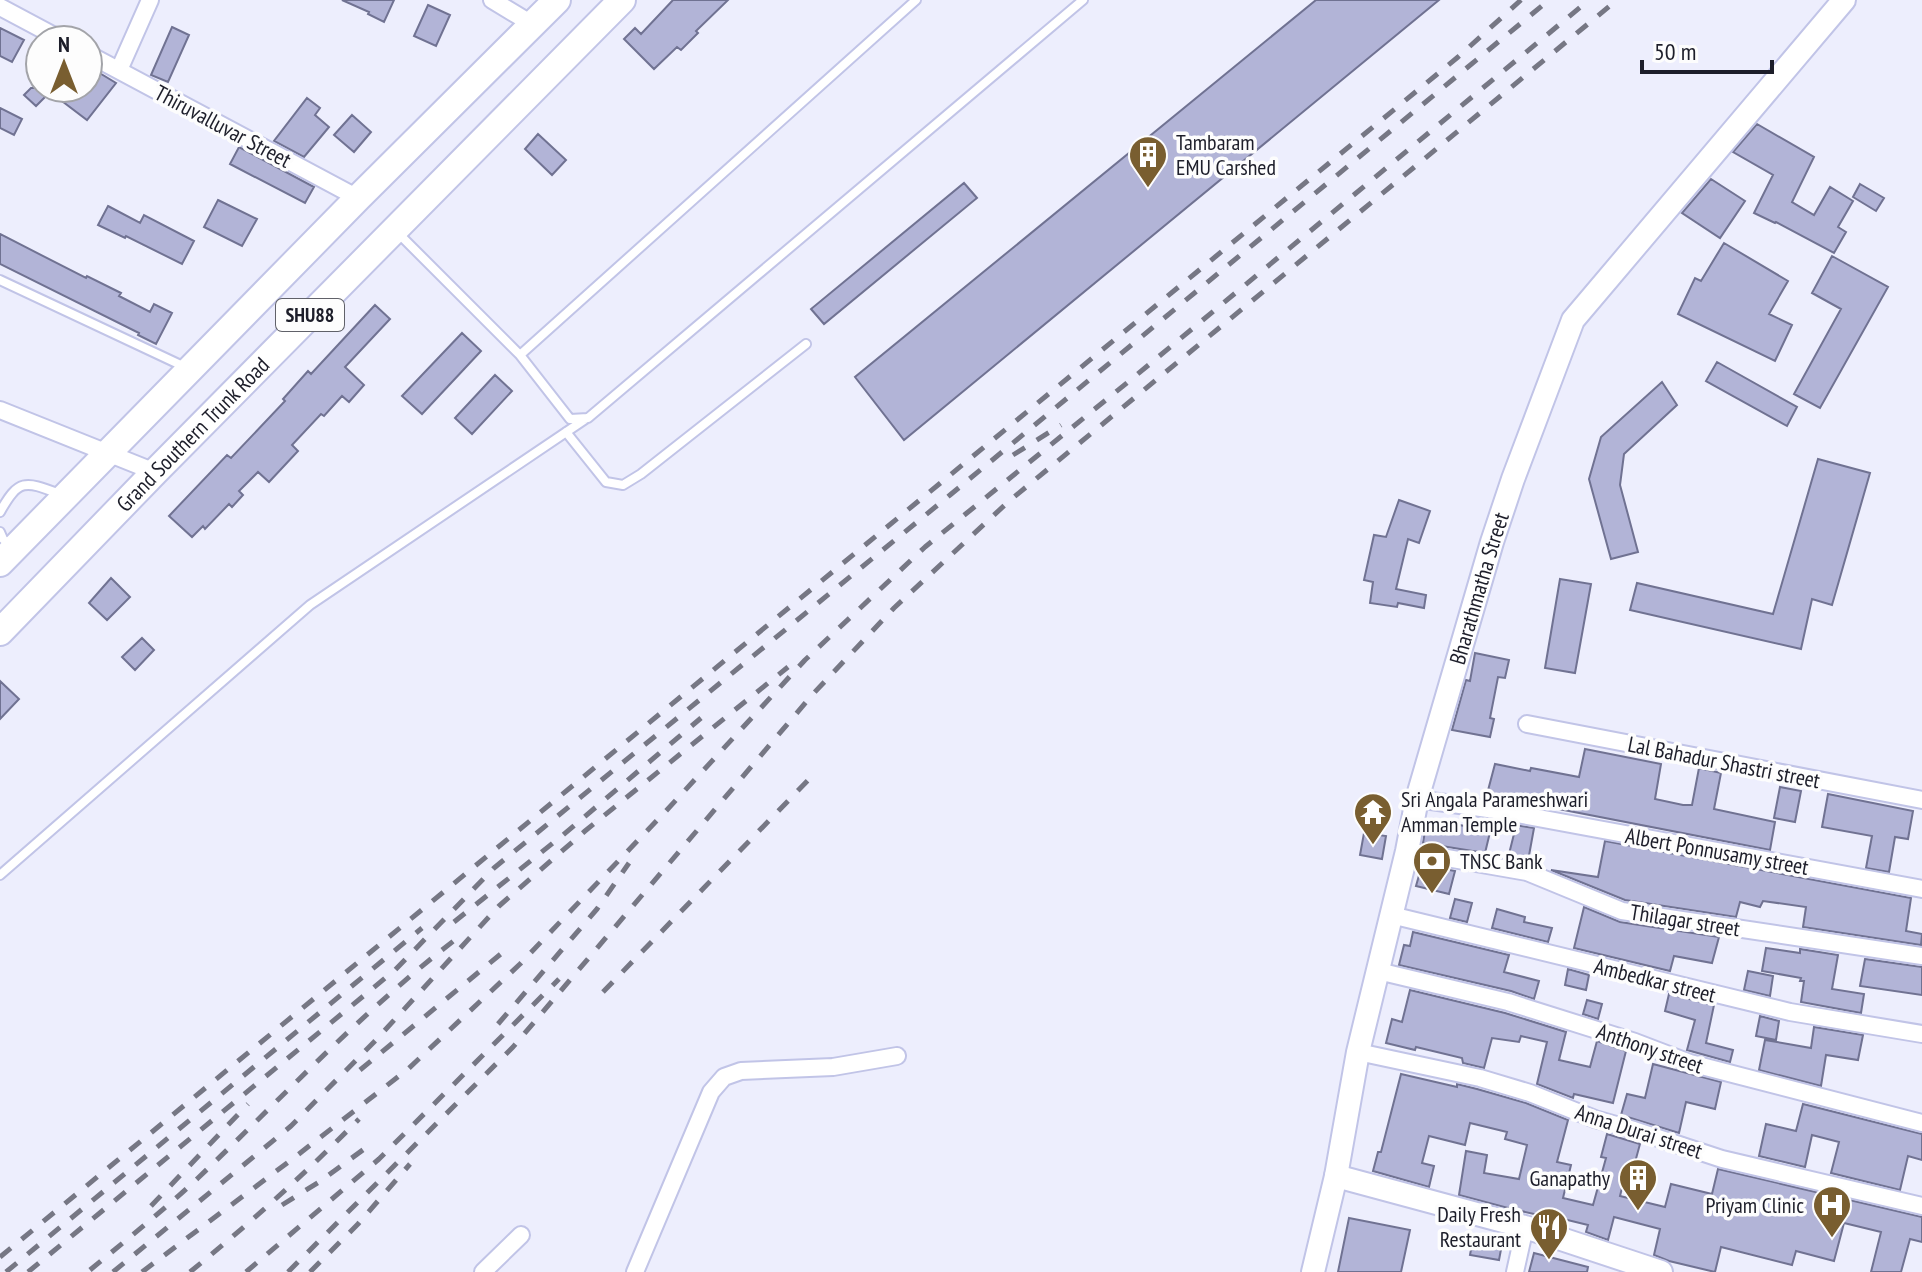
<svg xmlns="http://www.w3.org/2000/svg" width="1922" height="1272" font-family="'PT Sans Narrow',sans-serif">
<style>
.building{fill:#b2b4d7;stroke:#707292;stroke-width:2}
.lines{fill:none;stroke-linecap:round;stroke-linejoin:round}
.service-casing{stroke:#c1c4e7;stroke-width:12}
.minor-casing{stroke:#c1c4e7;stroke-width:20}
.tertiary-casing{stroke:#c1c4e7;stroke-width:26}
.primary-casing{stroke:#c1c4e7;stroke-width:30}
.service{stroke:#fff;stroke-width:8}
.minor{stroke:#fff;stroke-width:16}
.tertiary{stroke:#fff;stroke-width:22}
.primary{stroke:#fff;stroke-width:26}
.rail{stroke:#767784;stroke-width:5;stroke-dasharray:14 14;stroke-linecap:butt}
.labels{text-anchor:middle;stroke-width:7;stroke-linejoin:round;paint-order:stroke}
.shield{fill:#fdfdfd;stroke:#606169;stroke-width:2}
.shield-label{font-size:20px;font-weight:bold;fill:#1d1e2a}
.street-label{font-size:22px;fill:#1d1e2a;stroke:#fdfdfd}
.poi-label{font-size:22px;fill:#1d1e2a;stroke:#fdfdfd;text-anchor:start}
</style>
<rect width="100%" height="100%" fill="#edeefd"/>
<path class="building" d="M342,0H394L384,22L368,14L369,12Z
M673,0H728L696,31L698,33L681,50L677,47L654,69L624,39L635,28L641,34Z
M1316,0H1439L904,440L855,377Z
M428,5L450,15L436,46L414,36Z
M172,27L189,35L168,82L151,75Z
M0,28L24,40L12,62L0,56Z
M88,66L116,83L87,120L50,92L36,106L24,95L31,88H88Z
M307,98L320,108L315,115L329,127L304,157L274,141Z
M0,108L22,119L14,135L0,128Z
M352,115L371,132L354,152L334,135Z
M1757,124L1814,157L1792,202L1814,215L1830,187L1853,201L1838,227L1846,232L1834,253L1776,222L1775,223L1754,213L1773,175L1733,152Z
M538,134L566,160L552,175L525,149Z
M239,147L314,187L305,203L230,164Z
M1711,179L1745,201L1720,238L1682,213Z
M964,183L977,198L824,324L811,309Z
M1860,184L1884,198L1876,211L1853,197Z
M218,200L257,219L242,246L204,227Z
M108,206L140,223L144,215L194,241L182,264L126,236L125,238L98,225Z
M0,234L86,278L87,276L121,293L119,296L150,312L154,304L172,313L156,344L138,335L139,333L0,264Z
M1724,243L1788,281L1769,314L1792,325L1775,361L1678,314L1695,278L1701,281Z
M1832,256L1888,287L1820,408L1794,394L1841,309L1812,293Z
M375,305L390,319L345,367L364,385L349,402L342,396L324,416L321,414L292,445L298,451L269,482L258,472L239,491L243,495L232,507L229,504L205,529L203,526L192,537L169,516L227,455L231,458L285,401L283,399L308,371L311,374Z
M462,333L481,351L422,414L402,396Z
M1717,362L1797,407L1787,426L1706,381Z
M495,375L512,391L472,434L455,418Z
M1662,382L1677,405L1624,454L1620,485L1638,552L1611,559L1589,479L1601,437Z
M1818,459L1870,473L1832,605L1812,599L1801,649L1630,610L1637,583L1773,614Z
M1399,500L1430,511L1419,543L1408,539L1396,589L1426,595L1424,608L1398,603L1397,607L1370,603L1373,582L1364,580L1374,535L1386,537Z
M111,578L130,597L107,620L89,603Z
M1560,579L1591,584L1575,673L1545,668Z
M142,638L154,650L135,670L122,657Z
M1475,653L1509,660L1505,678L1498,677L1490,718L1494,719L1490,737L1452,730L1466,680L1470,681Z
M0,681L19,699L0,719Z
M1585,749L1661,764L1655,799L1683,805H1692L1699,768L1721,773L1714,809L1775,822L1770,850L1538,805V807L1486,798L1495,764L1530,771L1531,768L1579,777Z
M1780,787L1801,791L1795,822L1774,818Z
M1828,794L1913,811L1908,839L1895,837L1889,872L1866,868L1872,836L1822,827Z
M1467,818L1534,828L1528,861L1508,858L1514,834L1491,828L1485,853L1423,843L1427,819L1465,826Z
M1364,833L1386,836L1382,859L1360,855Z
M1605,841L1911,898L1906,931L1922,934L1921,945L1803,927L1806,907L1763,901L1760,907L1740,902L1736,917L1625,900L1551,870L1598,877Z
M1422,865L1455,871L1449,894L1416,886Z
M1455,899L1472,903L1467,922L1450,918Z
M1584,907L1620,922L1719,937L1712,963L1674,956L1670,971L1574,948Z
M1497,909L1525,917L1524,922L1552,928L1548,942L1492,928Z
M1413,932L1509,955L1504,972L1539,981L1534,999L1511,991L1399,965L1404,945L1410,946Z
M1766,948L1800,953V949L1838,955L1832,989L1864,994L1861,1013L1801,1002L1804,981H1800L1801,978L1762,971Z
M1865,959L1922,967V995L1860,986Z
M1568,969L1589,975L1586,990L1565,985Z
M1748,971L1773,976L1770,996L1744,990Z
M1410,990L1505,1013L1566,1032L1559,1060L1590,1067L1597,1041L1626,1051L1613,1103L1574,1094L1573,1098L1537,1084L1547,1042L1521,1036L1519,1042L1492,1038L1484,1068L1463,1063L1462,1058L1416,1047L1415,1050L1386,1043L1392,1019L1402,1022Z
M1669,994L1714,1005L1706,1043L1733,1050L1730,1062L1687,1050L1695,1020L1665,1011Z
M1587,1000L1602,1004L1598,1019L1583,1014Z
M1760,1016L1779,1021L1776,1040L1756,1036Z
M1814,1027L1863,1035L1858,1060L1826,1055L1821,1086L1759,1070L1765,1040L1811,1048Z
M1653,1064L1721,1082L1715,1109L1686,1102L1679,1133L1621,1115L1627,1094L1645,1098Z
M1401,1074L1457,1087V1084L1477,1089L1526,1103L1568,1120L1557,1162L1571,1165L1563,1198L1593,1205L1606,1158L1601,1157L1607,1134L1640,1144L1634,1166L1628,1164L1620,1196L1665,1207L1671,1184L1712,1194L1718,1169L1922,1217V1242L1910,1239L1901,1272H1871L1881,1232L1844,1223L1834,1261L1796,1251L1792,1265L1721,1247L1715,1272L1669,1261L1654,1255L1660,1229L1614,1217L1608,1240L1586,1232L1588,1225L1543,1214V1216L1508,1208L1459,1195L1466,1151L1487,1155L1484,1173L1519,1179L1527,1145L1505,1139L1507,1132L1470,1123L1465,1145L1429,1136L1422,1163L1434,1166L1429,1187L1373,1171L1378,1152H1381Z
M1803,1104L1922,1134V1160L1908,1156L1900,1190L1831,1173L1839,1142L1812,1135L1805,1167L1759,1156L1766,1124L1796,1131Z
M1349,1218L1410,1230L1401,1272H1338Z
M1473,1239L1502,1244L1499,1260L1470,1255Z
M1534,1253L1588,1267L1587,1272H1529Z"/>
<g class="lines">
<defs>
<path id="service" d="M398,233L520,355L570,419L588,418L1083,0
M0,280L185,367
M520,355L916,0
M566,432L606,482L623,485L641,474L806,344
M0,512C19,478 25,481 60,494
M0,532L3,539L10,546
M0,875L310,605L587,418"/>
<path id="minor" d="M492,0L532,24
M0,7L62,40
M88,54L358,198
M119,70L150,0
M0,410L155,472
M1527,724L1922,800
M1417,799L1495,810L1922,889
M1407,851L1527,872L1622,911L1922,956
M1391,915L1790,1012L1922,1034
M1378,971L1508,1002L1635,1042L1690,1063L1922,1123
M1358,1052L1480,1078L1530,1093L1595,1119L1634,1130L1722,1159L1922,1206
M483,1272L521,1235
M635,1272L711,1092L724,1077L741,1071L833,1067L897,1056
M1515,1272L1525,1227"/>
<g id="tertiary">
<path d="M1336,1176L1525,1227L1661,1272"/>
<path id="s1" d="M1313,1272L1336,1176L1358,1052L1407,851L1417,799L1492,542L1513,479L1573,320L1844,0"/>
</g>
<g id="primary">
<path d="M0,563L358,198L557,0"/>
<path id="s2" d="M0,632L155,472L622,0"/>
</g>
</defs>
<use href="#service" class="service-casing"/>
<use href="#minor" class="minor-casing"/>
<use href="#tertiary" class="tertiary-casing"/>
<use href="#primary" class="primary-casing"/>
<use href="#service" class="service"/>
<use href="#minor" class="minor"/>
<use href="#tertiary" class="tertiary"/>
<use href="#primary" class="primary"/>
<path class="rail" d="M1013,455L1061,425
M454,922L563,835L701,718
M603,992L817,771
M498,1024L597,909L629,863
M360,1070L508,948
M282,1205L319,1182L371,1144
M151,1206L248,1104
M0,1257L1458,57L1521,0
M90,1270C126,1240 163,1211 198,1178C285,1095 367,1006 464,933
M6,1272L422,928
M28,1272L395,970L494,868L950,495L1549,0
M113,1272L291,1126L374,1042L499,906L585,831L788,667
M142,1272L295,1157L408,1069L520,964L665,812L805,660L925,547L1128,382L1589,0
M190,1272C249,1224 305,1174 359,1119
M246,1272L379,1159L559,979
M288,1272L513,1047L813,694L894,608L1008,502L1617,0
M310,1272L358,1224L410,1164"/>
</g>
<defs>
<symbol id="building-pin" viewBox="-11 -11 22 30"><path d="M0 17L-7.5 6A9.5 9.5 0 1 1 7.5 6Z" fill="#795e30" stroke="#fdfdfd"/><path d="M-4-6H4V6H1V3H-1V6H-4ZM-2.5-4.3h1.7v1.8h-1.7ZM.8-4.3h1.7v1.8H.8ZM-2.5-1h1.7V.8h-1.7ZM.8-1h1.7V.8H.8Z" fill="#fff"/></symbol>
<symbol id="temple-pin" viewBox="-11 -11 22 30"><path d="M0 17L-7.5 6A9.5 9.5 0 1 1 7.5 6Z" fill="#795e30" stroke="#fdfdfd"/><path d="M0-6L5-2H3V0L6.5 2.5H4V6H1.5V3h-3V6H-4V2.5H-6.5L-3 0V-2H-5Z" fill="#fff"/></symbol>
<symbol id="bank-pin" viewBox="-11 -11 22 30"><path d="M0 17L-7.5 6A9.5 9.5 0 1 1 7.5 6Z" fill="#795e30" stroke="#fdfdfd"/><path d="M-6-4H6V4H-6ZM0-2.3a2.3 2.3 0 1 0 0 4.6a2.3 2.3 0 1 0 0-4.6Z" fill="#fff"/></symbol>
<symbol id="hospital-pin" viewBox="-11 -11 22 30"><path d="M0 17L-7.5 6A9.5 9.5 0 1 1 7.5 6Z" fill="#795e30" stroke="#fdfdfd"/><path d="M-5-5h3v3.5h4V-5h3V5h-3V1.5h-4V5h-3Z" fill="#fff"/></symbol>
<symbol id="restaurant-pin" viewBox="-11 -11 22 30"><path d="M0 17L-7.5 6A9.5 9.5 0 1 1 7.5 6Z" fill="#795e30" stroke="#fdfdfd"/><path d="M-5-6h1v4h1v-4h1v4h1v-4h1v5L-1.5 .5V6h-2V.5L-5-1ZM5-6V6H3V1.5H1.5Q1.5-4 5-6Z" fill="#fff"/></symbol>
</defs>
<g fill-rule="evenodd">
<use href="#building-pin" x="1126" y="133" width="44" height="60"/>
<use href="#temple-pin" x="1351" y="790" width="44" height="60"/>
<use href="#bank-pin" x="1410" y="839" width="44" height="60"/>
<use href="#building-pin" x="1616" y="1156" width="44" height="60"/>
<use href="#hospital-pin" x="1810" y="1183" width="44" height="60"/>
<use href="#restaurant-pin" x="1527" y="1205" width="44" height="60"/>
</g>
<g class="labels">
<rect class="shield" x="276" y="299" width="68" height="32" rx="6"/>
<g class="shield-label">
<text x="310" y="322">SHU88</text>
</g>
<g class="street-label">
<text transform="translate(223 126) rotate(28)" y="8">Thiruvalluvar Street</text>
<text dy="8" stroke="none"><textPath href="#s2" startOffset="276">Grand Southern Trunk Road</textPath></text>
<text dy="8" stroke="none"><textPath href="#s1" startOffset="704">Bharathmatha Street</textPath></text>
<text transform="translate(1724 762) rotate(11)" y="8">Lal Bahadur Shastri street</text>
<text transform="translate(1717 851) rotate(10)" y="8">Albert Ponnusamy street</text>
<text transform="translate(1685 920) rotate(9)" y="8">Thilagar street</text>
<text transform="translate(1655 980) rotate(14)" y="8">Ambedkar street</text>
<text transform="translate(1650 1048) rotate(19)" y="8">Anthony street</text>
<text transform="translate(1639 1131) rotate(18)" y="8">Anna Durai street</text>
</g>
<g class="poi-label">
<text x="1176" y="150">Tambaram<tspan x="1176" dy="25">EMU Carshed</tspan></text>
<text x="1401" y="807">Sri Angala Parameshwari<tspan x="1401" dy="25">Amman Temple</tspan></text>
<text x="1460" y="869">TNSC Bank</text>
<text x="1610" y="1186" text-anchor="end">Ganapathy</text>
<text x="1804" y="1213" text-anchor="end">Priyam Clinic</text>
<text x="1521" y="1222" text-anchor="end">Daily Fresh<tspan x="1521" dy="25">Restaurant</tspan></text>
</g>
</g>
<g transform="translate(64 64)"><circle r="38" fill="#fdfdfd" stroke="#a3a4a9" stroke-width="2"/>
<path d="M0-6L14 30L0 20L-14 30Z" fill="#795e30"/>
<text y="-12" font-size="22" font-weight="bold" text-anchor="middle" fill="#1d1e2a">N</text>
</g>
<path d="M1642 60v12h130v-12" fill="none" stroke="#1d1e2a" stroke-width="4"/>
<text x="1654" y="60" font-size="24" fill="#1d1e2a" stroke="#fdfdfd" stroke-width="6" paint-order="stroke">50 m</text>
</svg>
